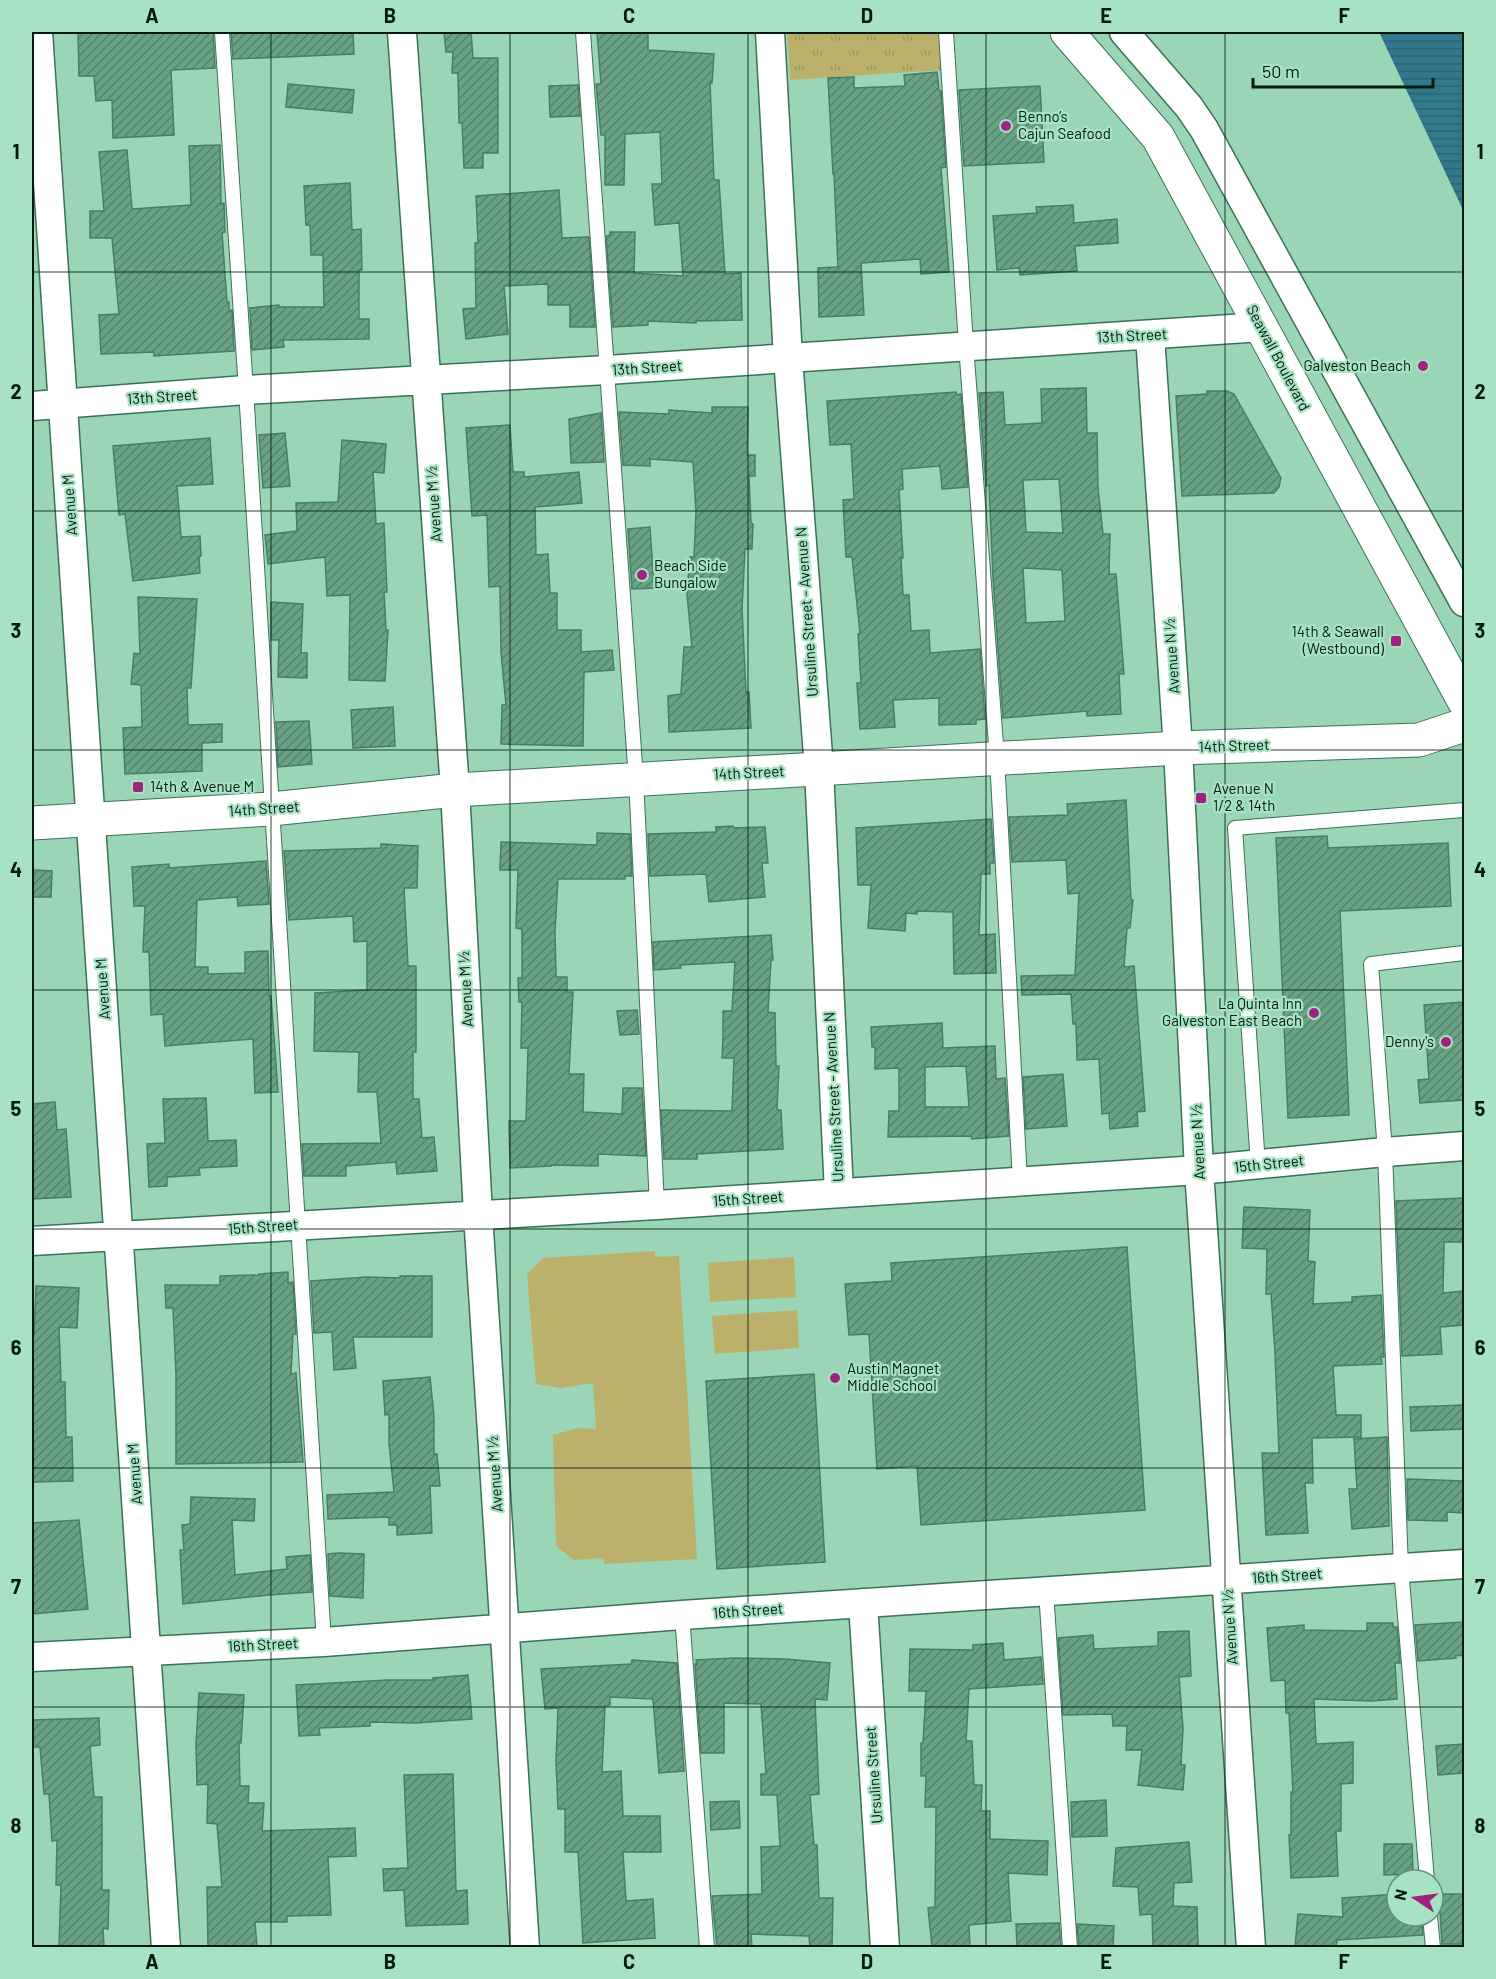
<svg xmlns="http://www.w3.org/2000/svg" width="1496" height="1979" font-family="Barlow,sans-serif">
<style>
.grass{fill:url(#grass-tufts)}
.park{fill:#bbb16c}
.water{fill:url(#water-rules)}
.building{fill:url(#building-hatch);stroke:#477f63;stroke-width:1.5;fill-rule:evenodd}
.lines{fill:none;stroke-linecap:round;stroke-linejoin:round}
.lane-casing{stroke:#3a7256;stroke-width:16}
.street-casing{stroke:#3a7256;stroke-width:31}
.secondary-casing{stroke:#3a7256;stroke-width:35}
.primary-casing{stroke:#3a7256;stroke-width:35}
.lane{stroke:#fff;stroke-width:14}
.street{stroke:#fff;stroke-width:28}
.secondary{stroke:#fff;stroke-width:33}
.primary{stroke:#fff;stroke-width:33}
.grid{fill:none;stroke:#031a0f;stroke-width:1.5;stroke-opacity:0.55}
.poi-dot{fill:#9c247d;stroke:#a7e2c2;stroke-width:2}
.labels{text-anchor:middle;stroke-width:4.5;stroke-linejoin:round;paint-order:stroke}
.poi-label{font-size:15px;fill:#031a0f;stroke:#a7e2c2;text-anchor:start}
.street-label{font-size:15px;fill:#031a0f;stroke:#a7e2c2}
.neatline{fill:none;stroke:#031a0f;stroke-width:2}
.grid-label{font-size:20px;text-anchor:middle;font-weight:bold;fill:#031a0f}
</style>
<defs>
<pattern id="grass-tufts" width="24" height="20" patternUnits="userSpaceOnUse" patternTransform="scale(1.5)"><rect width="24" height="20" fill="#bbb16c"/><path d="M3 7l-1-3M5 7V3M7 7l1-3M15 17l-1-3M17 17v-4M19 17l1-3" fill="none" stroke="#9f985c"/></pattern>
<pattern id="water-rules" width="6" height="5" patternUnits="userSpaceOnUse" patternTransform="scale(1.5)"><rect width="6" height="5" fill="#33798e"/><path d="M0 2.5h6" fill="none" stroke="#296272"/></pattern>
<pattern id="building-hatch" width="6" height="6" patternUnits="userSpaceOnUse" patternTransform="scale(1.5)"><rect width="6" height="6" fill="#69a284"/><path d="M-1 1l2-2M0 6l6-6M5 7l2-2" fill="none" stroke="#54836a"/></pattern>
</defs>
<rect width="100%" height="100%" fill="#9ad5b5"/>
<path class="grass" d="M787,32H939L942,70L790,80Z"/>
<path class="park" d="M655,1251V1257L679,1256L697,1559L604,1564L603,1558L574,1560L556,1546L553,1435L578,1428L596,1429L593,1383L561,1388L536,1384L527,1274L543,1258Z
M794,1257L796,1297L710,1302L708,1263Z
M797,1310L799,1348L715,1354L712,1316Z"/>
<path class="water" d="M1379,32H1464V212Z"/>
<path class="building" d="M78,32H213L215,68L171,70L174,135L113,138L112,100L96,101L94,76H79Z
M231,32H353L354,54L233,59Z
M444,32H471L473,58H498V153H483V168H464L462,123H459L458,73H452L453,52H446Z
M597,32H648V50L714,54L712,83H710L714,180H719L725,274L741,273L742,320L696,321V323L648,321V325L613,327L606,236L610,235V232H635L634,273L683,276L679,223L655,225L652,184H662L660,132L625,134L624,185H605V135H601L596,84H601Z
M937,72L939,91H941L946,167L941,168L949,272L921,274L920,259L861,263L864,315L819,317L818,268L838,267L834,174H833L828,78L854,77V88L905,86L904,75Z
M288,84L354,90L352,113L286,107Z
M578,85L580,116L550,117L549,86Z
M1040,86L1044,162L964,166L959,90Z
M220,145L221,204L224,203L225,232L222,233L227,302H229V311L232,310L234,351L154,356V352L101,354L99,315L119,314L112,238H90V211H104L99,152L127,150L132,209L191,205L189,146Z
M350,183L352,230L361,229L362,270H359V319H369V339L283,340L284,347L252,350L250,308L279,305V307H324L323,255H311L310,225H306L304,186Z
M559,190L562,238L589,237L595,327H570V305H548V284L504,286L508,334L466,339L463,309L476,308L475,243H478L476,196Z
M1073,205L1074,223L1117,219L1118,243L1075,246L1077,271L1020,275L1019,268L997,270L993,216L1037,213L1036,207Z
M1086,388L1087,433H1097L1098,488L1103,534H1110L1109,574H1116L1124,674H1119L1121,714L1087,716V711L1003,718L993,578L989,485L986,486L979,393L1003,392L1005,425L1042,423L1041,389ZM1059,479L1063,533L1026,532L1023,480ZM1023,568L1062,570L1065,621L1026,623Z
M1207,391H1227L1234,394L1281,478L1279,487L1274,493L1182,496L1176,396L1207,394Z
M956,392L957,395L961,394L968,487L942,489L940,466L902,469L903,489L899,490L903,558H901L903,595H909L911,631L929,630L930,653L980,649L985,719L976,720V724L939,725V698L893,700L895,727L860,729L857,683H861L858,634L860,633L852,557H846L843,500L854,499L851,444L830,445L827,401Z
M712,407H748L747,455H755V476H749L751,523L753,524L752,549H745L742,609L746,692H749L751,728L669,732L668,696L681,694L684,647H692L687,594L690,557H694L696,512L693,462L650,459V466L623,465L619,412L669,414V410L712,413Z
M601,413L604,462L571,463L569,419Z
M510,425L513,472H524V477L579,472L582,503L535,507L536,555L548,554L550,593H557V630H581V652L612,650L614,670L584,672L583,746L501,744L502,705H506L501,652L500,586L489,587L487,515L472,516L466,428Z
M285,433L290,486L263,488L259,435Z
M210,438L213,484L177,486L181,537L200,536L201,556L199,557L200,573L133,581L125,514L119,515L113,446Z
M342,440L386,444L384,473L373,472L376,524L384,523L387,592H384L386,630H388L385,681L349,680L350,595L327,596L325,557L268,564L265,535L297,531L296,503L338,502Z
M650,527L654,588L632,589L628,529Z
M138,597L197,599L191,688H187L188,725L222,724V742L202,743V771L125,774L123,728L142,727L141,685L131,684L134,653L140,654Z
M271,602L303,604L301,653H307V678L278,677L279,640H271Z
M393,707L395,746L353,748L351,710Z
M309,721L312,764L278,767L276,722Z
M1126,800L1131,900H1133L1130,928H1127L1124,967L1134,966L1145,1111L1137,1112L1138,1126L1110,1129L1109,1113L1102,1114L1099,1059L1077,1060L1076,1024H1073L1071,994L1022,995L1021,976L1075,975L1079,893L1068,894L1066,860L1012,862L1009,817L1068,815L1067,804Z
M991,819L994,863H990V874H981L979,935L995,934L996,973L954,974L953,912L917,911V914L906,913L905,931L868,928L871,885H858L856,828Z
M733,826L734,828L765,827L768,863H762L765,897L709,902L706,874L650,876L648,834L716,832V827Z
M597,833L630,834L632,876H625V879H558L555,930L556,977H567V992H573L569,1074H584L583,1112L622,1114L623,1088H642L646,1156L598,1154V1166L551,1165V1166L510,1168L509,1121H526L528,1048H521L522,1002H519L518,978H522V929L516,928L518,870H500L501,842L597,845Z
M1327,836L1328,848L1448,843L1451,906L1340,911L1349,1115L1288,1118L1276,838Z
M381,844L418,846L417,888H404L408,966H416V1052H413V1099H419L422,1138L434,1137L437,1171L397,1174L396,1162L346,1166V1176H304L302,1144L381,1143L377,1092H358L359,1052L314,1051L315,993L367,990V941L354,942L353,916L289,920L284,851L381,848Z
M266,861L269,904L238,906L237,897L197,900L195,967H208V974L245,973V952L268,951L269,996H271L278,1092L255,1093L253,1039L165,1046L163,1014L151,1015L149,952H143L145,906H134L132,867L169,864V868Z
M32,870L52,871L51,897H32Z
M771,935L773,960H771L768,1012L775,1013L776,1066H779L777,1110H781L783,1149L697,1154V1159H664L661,1110L732,1111L734,1058H722L723,1036V1011H732L735,962L680,965L681,968L654,970L653,942Z
M1464,1002V1100L1420,1103L1418,1080L1429,1079L1424,1005Z
M637,1010L639,1034L620,1035L617,1011Z
M942,1023L943,1048L995,1046L996,1079L1005,1078L1009,1136L972,1139L971,1136L888,1137L889,1111H899V1068L875,1069V1047H872L871,1027ZM966,1066L969,1107H925V1067Z
M1063,1074L1067,1126L1026,1129L1023,1077Z
M206,1098L208,1141L236,1140L237,1166L199,1168L200,1175L167,1177V1186L149,1187L147,1144L165,1143L163,1099Z
M55,1102L57,1130L66,1129L71,1197L32,1199V1104Z
M1464,1198V1242H1444L1443,1293L1464,1291V1325L1440,1327L1442,1354L1402,1356L1396,1201Z
M1244,1207L1310,1210L1308,1261L1315,1262L1313,1304L1352,1302V1297L1381,1295L1384,1357H1381L1382,1364L1333,1366L1336,1415H1361V1437L1312,1438L1313,1483H1305L1308,1533L1266,1535L1262,1453H1279L1275,1353L1271,1294H1266L1267,1249L1242,1248Z
M1127,1247L1145,1510L921,1525L917,1466L877,1469L869,1334L849,1335L845,1284L892,1281L891,1263Z
M288,1272V1283L293,1282L296,1334H293L291,1374L296,1373L303,1462L176,1464V1374L173,1308H166L165,1285H220V1276L259,1275V1274Z
M400,1276H432V1337H353L356,1368L334,1370L332,1332L314,1333L311,1281L366,1277L400,1278Z
M36,1286L79,1288L77,1328L59,1327L61,1382H65L66,1437H72L73,1481L32,1482V1335H34Z
M814,1374L825,1562L717,1569L706,1381Z
M430,1377L434,1416V1454H437L440,1486H430L432,1533L397,1535V1525H389V1517L328,1519L327,1495L394,1492L389,1444V1414L385,1415L383,1381Z
M1464,1405V1429L1411,1431L1410,1407Z
M1387,1437L1389,1526L1352,1529L1349,1489H1357L1354,1439Z
M1407,1479L1464,1481V1513L1447,1512V1521L1408,1520Z
M191,1497L255,1499L254,1521L232,1520L235,1575L287,1569L286,1557L310,1555L312,1592L269,1595L183,1604L180,1550H184L182,1525L190,1524Z
M79,1520L88,1609L32,1614V1523Z
M339,1553L364,1554L363,1598L330,1596L328,1554Z
M1464,1622V1655L1455,1656L1456,1658L1418,1661L1415,1625Z
M1367,1623H1393V1627H1397L1400,1663H1395L1397,1699L1371,1701L1314,1699L1316,1744L1353,1742V1783L1341,1784V1831H1336L1338,1876L1291,1878L1289,1835H1291V1792H1293L1289,1713H1286L1285,1680L1271,1681L1267,1628L1304,1625V1630L1367,1631Z
M1189,1631L1191,1676L1179,1677L1183,1728L1181,1765H1185L1183,1790L1138,1785L1142,1750H1126L1127,1726H1113L1112,1714L1063,1715L1058,1638L1093,1635L1094,1649L1158,1646V1632Z
M1003,1643L1004,1660L1041,1657L1043,1684L969,1689L966,1741H972L974,1785H982L981,1811H990V1839L1048,1841L1047,1875L1008,1873L1011,1921L969,1925L970,1947H932L928,1908L935,1907L936,1807H925L926,1776H921V1743H923L926,1691H909L910,1649L973,1650V1645Z
M734,1658L786,1659L830,1663L827,1700L815,1699L819,1794L810,1795L814,1845H817L819,1898H833L832,1947H810L809,1936L751,1934L752,1947H717L712,1896L762,1894L761,1847L780,1846L777,1795H761V1774H766L761,1704L724,1703V1753H701L695,1664L697,1665L696,1660Z
M632,1660L677,1663L684,1771L659,1773L653,1699L610,1697V1705L605,1706L602,1772L621,1771L623,1816H660L661,1852H623L626,1901L653,1899L655,1938L583,1943L578,1852H565V1809H558L556,1761L558,1708L545,1709L541,1669L631,1664Z
M468,1675L472,1719L415,1723L370,1722V1726L319,1728L320,1735L299,1736L296,1685L388,1680H433V1678Z
M199,1693L244,1695L241,1743H239L240,1786H249L248,1803H264L262,1831L355,1828L356,1856L328,1857L331,1915L287,1916V1922H255L257,1947H208L207,1887H222L217,1824L207,1823L208,1784L197,1785L196,1744Z
M99,1718L100,1745L90,1746L94,1797H102V1890H109L108,1929L103,1928L104,1947H59L61,1885H56L57,1840L52,1841L49,1794H44L40,1747H32V1720Z
M1464,1744V1773L1438,1775L1436,1746Z
M453,1774L456,1891L467,1890L468,1924L406,1926L404,1890L384,1891L383,1869L408,1868L404,1775Z
M1106,1800L1107,1836L1072,1837L1071,1802Z
M739,1801L740,1828L711,1830L710,1802Z
M1189,1842L1192,1882L1174,1883L1173,1906L1197,1907L1198,1947H1153L1152,1914L1140,1915L1138,1887L1113,1886L1116,1848Z
M1384,1844H1412L1413,1874L1384,1875Z
M1397,1894V1916H1421L1423,1935L1337,1940L1336,1947H1295L1298,1914L1343,1917L1342,1898Z
M1439,1894H1464V1944H1442Z
M1059,1923L1061,1947H1017L1016,1924Z
M1077,1924L1114,1926L1113,1947H1079Z"/>
<g class="lines">
<defs>
<path id="lane" d="M222,32L246,390L324,1642
M583,32L636,779L657,1205
M946,32L966,345L997,758L1020,1181
M1258,1165L1235,828L1464,810
M1046,1591L1070,1948
M682,1615L707,1948
M1427,1880L1401,1568L1385,1152L1371,964L1464,953
M1430,1916L1433,1948"/>
<path id="street" d="M38,32L166,1948
M402,32L455,790L478,1214L525,1948
M770,32L788,358L819,769L839,1193
M1124,32L1189,107L1204,129L1464,602
M1150,336L1178,748L1199,1170L1251,1948
M32,406L246,390L607,370L1262,327
M32,1241L657,1205L1199,1170L1385,1152L1464,1146
M863,1603L885,1948
M32,1657L324,1642L682,1615L1464,1564"/>
<path id="secondary" d="M32,823L271,809L455,790L1178,748L1419,740L1464,725"/>
<path id="primary" d="M1067,32L1158,137L1464,701"/>
</defs>
<use href="#lane" class="lane-casing"/>
<use href="#street" class="street-casing"/>
<use href="#secondary" class="secondary-casing"/>
<use href="#primary" class="primary-casing"/>
<use href="#lane" class="lane"/>
<use href="#street" class="street"/>
<use href="#secondary" class="secondary"/>
<use href="#primary" class="primary"/>
</g>
<path class="grid" d="M271,32V1948M510,32V1948M748,32V1948M986,32V1948M1225,32V1948M32,272H1464M32,511H1464M32,750H1464M32,990H1464M32,1229H1464M32,1468H1464M32,1707H1464"/>
<g class="poi-dot">
<circle cx="1006" cy="126" r="6"/>
<circle cx="1423" cy="366" r="6"/>
<circle cx="642" cy="575" r="6"/>
<rect x="1390" y="635" width="12" height="12" rx="3"/>
<rect x="132" y="781" width="12" height="12" rx="3"/>
<rect x="1195" y="792" width="12" height="12" rx="3"/>
<circle cx="1314" cy="1013" r="6"/>
<circle cx="1446" cy="1042" r="6"/>
<circle cx="835" cy="1378" r="6"/>
</g>
<g class="labels">
<g class="poi-label">
<text x="1018" y="122">Benno’s<tspan x="1018" dy="17">Cajun Seafood</tspan></text>
<text x="1411" y="371" text-anchor="end">Galveston Beach</text>
<text x="654" y="571">Beach Side<tspan x="654" dy="17">Bungalow</tspan></text>
<text x="1384" y="637" text-anchor="end">14th &amp; Seawall<tspan x="1384" dy="17">(Westbound)</tspan></text>
<text x="150" y="792">14th &amp; Avenue M</text>
<text x="1213" y="794">Avenue N<tspan x="1213" dy="17">1/2 &amp; 14th</tspan></text>
<text x="1302" y="1009" text-anchor="end">La Quinta Inn<tspan x="1302" dy="17">Galveston East Beach</tspan></text>
<text x="1434" y="1047" text-anchor="end">Denny's</text>
<text x="847" y="1374">Austin Magnet<tspan x="847" dy="17">Middle School</tspan></text>
</g>
<g class="street-label">
<text transform="translate(1132 336) rotate(-3)" y="5">13th Street</text>
<text transform="translate(1278 358) rotate(62)" y="5">Seawall Boulevard</text>
<text transform="translate(647 368) rotate(-4)" y="5">13th Street</text>
<text transform="translate(162 397) rotate(-4)" y="5">13th Street</text>
<text transform="translate(434 504) rotate(-94)" y="5">Avenue M ½</text>
<text transform="translate(70 505) rotate(-94)" y="5">Avenue M</text>
<text transform="translate(807 612) rotate(-94)" y="5">Ursuline Street - Avenue N</text>
<text transform="translate(1172 656) rotate(-94)" y="5">Avenue N ½</text>
<text transform="translate(1234 746) rotate(-2)" y="5">14th Street</text>
<text transform="translate(749 773) rotate(-3)" y="5">14th Street</text>
<text transform="translate(264 809) rotate(-4)" y="5">14th Street</text>
<text transform="translate(103 989) rotate(-94)" y="5">Avenue M</text>
<text transform="translate(466 989) rotate(-93)" y="5">Avenue M ½</text>
<text transform="translate(834 1097) rotate(-93)" y="5">Ursuline Street - Avenue N</text>
<text transform="translate(1198 1142) rotate(-93)" y="5">Avenue N ½</text>
<text transform="translate(1269 1164) rotate(-6)" y="5">15th Street</text>
<text transform="translate(748 1199) rotate(-4)" y="5">15th Street</text>
<text transform="translate(263 1227) rotate(-4)" y="5">15th Street</text>
<text transform="translate(135 1474) rotate(-94)" y="5">Avenue M</text>
<text transform="translate(495 1474) rotate(-94)" y="5">Avenue M ½</text>
<text transform="translate(1287 1576) rotate(-4)" y="5">16th Street</text>
<text transform="translate(748 1611) rotate(-4)" y="5">16th Street</text>
<text transform="translate(1230 1627) rotate(-94)" y="5">Avenue N ½</text>
<text transform="translate(263 1645) rotate(-3)" y="5">16th Street</text>
<text transform="translate(874 1775) rotate(-94)" y="5">Ursuline Street</text>
</g>
</g>
<rect width="1496" height="1979" fill="none" stroke="#a7e2c2" stroke-width="66"/>
<g transform="translate(1415 1898) rotate(283)"><circle r="28" fill="#a7e2c2" stroke="#65927a" stroke-width="1.5"/>
<path d="M0-4.5L10 22L0 15L-10 22Z" fill="#9c247d"/>
<text y="-9" font-size="16" font-weight="bold" text-anchor="middle" fill="#031a0f">N</text>
</g>
<path d="M1253 78v9h180v-9" fill="none" stroke="#031a0f" stroke-width="3"/>
<text x="1262" y="78" font-size="18" fill="#031a0f" stroke="#a7e2c2" stroke-width="4.5" paint-order="stroke">50 m</text>
<rect x="33" y="33" width="1430" height="1913" class="neatline"/>
<g class="grid-label">
<text x="152" y="23">A</text>
<text x="390" y="23">B</text>
<text x="629" y="23">C</text>
<text x="867" y="23">D</text>
<text x="1106" y="23">E</text>
<text x="1344" y="23">F</text>
<text x="16" y="159">1</text>
<text x="1480" y="159">1</text>
<text x="16" y="399">2</text>
<text x="1480" y="399">2</text>
<text x="16" y="638">3</text>
<text x="1480" y="638">3</text>
<text x="16" y="877">4</text>
<text x="1480" y="877">4</text>
<text x="16" y="1116">5</text>
<text x="1480" y="1116">5</text>
<text x="16" y="1355">6</text>
<text x="1480" y="1355">6</text>
<text x="16" y="1594">7</text>
<text x="1480" y="1594">7</text>
<text x="16" y="1833">8</text>
<text x="1480" y="1833">8</text>
<text x="152" y="1969">A</text>
<text x="390" y="1969">B</text>
<text x="629" y="1969">C</text>
<text x="867" y="1969">D</text>
<text x="1106" y="1969">E</text>
<text x="1344" y="1969">F</text>
</g>
</svg>
